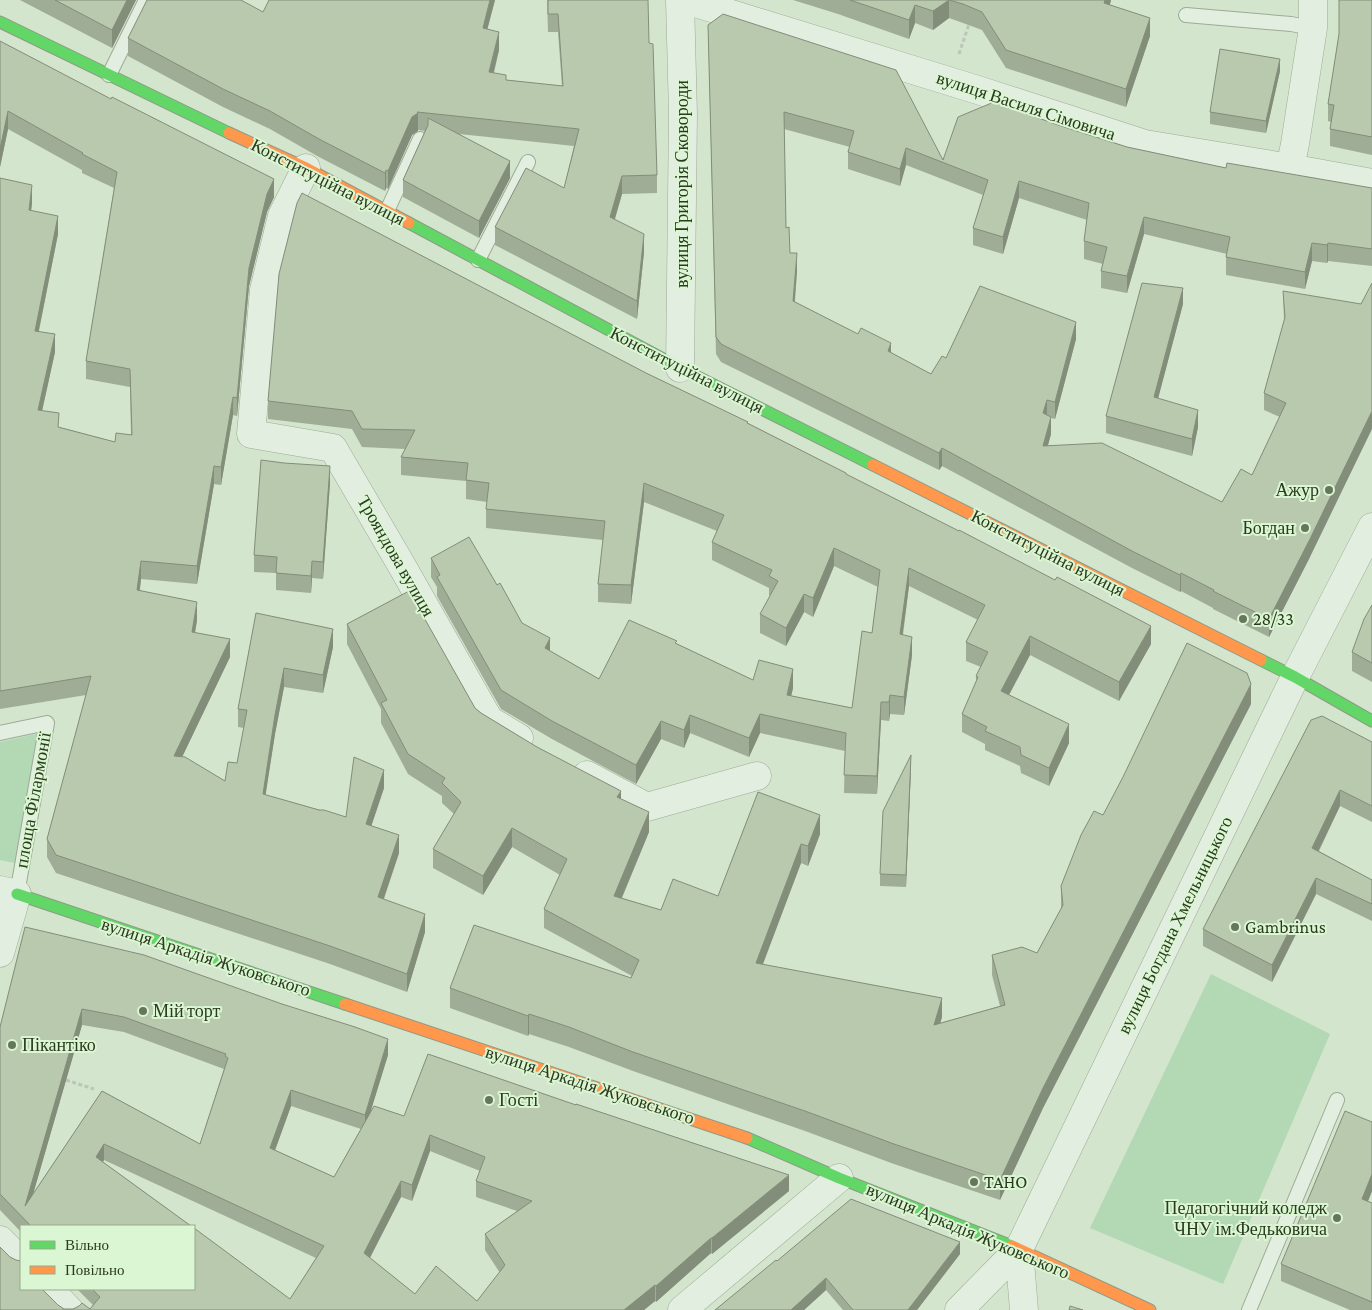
<svg xmlns="http://www.w3.org/2000/svg" width="1372" height="1310" font-family="'Crimson Pro',serif">
<style>
.green{fill:#b2d8b4}
.lines{fill:none;stroke-linecap:round;stroke-linejoin:round}
.lane-casing{stroke:#9daa96;stroke-width:16}
.street-casing{stroke:#9daa96;stroke-width:29}
.fast-casing{stroke:#8d9a86;stroke-width:13}
.slow-casing{stroke:#8d9a86;stroke-width:13}
.path{stroke:#bbc6b6;stroke-width:3;stroke-dasharray:4 2.5;stroke-linecap:butt}
.lane{stroke:#e2eedf;stroke-width:14}
.street{stroke:#e2eedf;stroke-width:28}
.fast{stroke:#63d668;stroke-width:11}
.slow{stroke:#ff974d;stroke-width:11}
.wall{fill:#9fad96;fill-rule:evenodd}
.shaded-wall{fill:#828d7a}
.building{fill:#b9c9ae;stroke:#828d7a;fill-rule:evenodd}
.poi-dot{fill:#66765b;stroke:#dbf6d3;stroke-width:2}
.labels{text-anchor:middle;stroke-width:4;stroke-linejoin:round;paint-order:stroke}
.street-label{font-size:18px;fill:#2b3a1e;stroke:#dbf6d3}
.poi-label{font-size:18px;fill:#2b3a1e;stroke:#dbf6d3;text-anchor:start}
</style>
<rect width="100%" height="100%" fill="#d3e5cd"/>
<path class="green" d="M40,733L20,864L0,860V742Z
M1211,974L1330,1034L1223,1284L1090,1228Z"/>
<g class="lines">
<defs>
<path id="lane" d="M1186,15L1291,24L1313,28
M109,75L146,0
M387,211L420,139
M478,260L528,162
M0,733L47,723L17,894
M1249,1310L1337,1100"/>
<path id="street" d="M680,0L683,114L680,368
M686,0L981,91L1145,144L1290,168L1372,183
M306,168L282,216L264,290L251,434L333,448L402,566L489,720L519,738
M1290,168L1295,144L1313,28V0
M587,775L647,807L757,776
M0,890L17,894L0,953
M0,1240L21,1261
M1019,1249L1024,1310
M49,1289L69,1310
M682,1310L839,1178
M959,1310L1019,1249L1295,677L1372,527"/>
<path id="fast" d="M0,22L229,133
M409,223L680,368L873,465
M1261,660L1295,677L1372,721
M17,894L345,1004
M747,1138L839,1178L1012,1246"/>
<path id="slow" d="M229,133L306,168L409,223
M873,465L1261,660
M345,1004L747,1138
M1012,1246L1150,1310"/>
</defs>
<use href="#lane" class="lane-casing"/>
<use href="#street" class="street-casing"/>
<use href="#fast" class="fast-casing"/>
<use href="#slow" class="slow-casing"/>
<path class="path" d="M959,54L969,24
M66,1080L94,1089"/>
<use href="#lane" class="lane"/>
<use href="#street" class="street"/>
<use href="#fast" class="fast"/>
<use href="#slow" class="slow"/>
</g>
<path class="wall" d="M20,0H136L112,48Z
M495,0L487,29L499,50L494,73L506,80L562,86L558,32H548L547,0L649,43L657,175V193L622,194L615,219L644,252L637,319L495,245V227L564,188L574,146L459,134L510,178L479,238L403,197V180L425,131L418,130L412,135L388,189L386,188L385,191L319,157L270,129L223,107L128,56V38L263,12Z
M793,0H1111L1110,5L1150,36L1126,107L1006,68L982,30L963,23L949,18L933,30L915,23L909,39L838,14Z
M1372,0V155L1330,146V129L1331,122L1328,121V104L1339,34Z
M708,25L943,160L1058,125L1127,147L1226,168L1372,188V266L1328,261L1327,263L1312,261L1305,289L1226,275V257L1227,254L1144,234L1127,293L1101,288V271L1103,264L1084,259V241L1087,220L1019,198L1003,254L973,245V228L983,195L906,165L900,186L848,169V152L850,147L784,129L786,228L790,253L797,271L795,302L931,374L946,358L1076,339L1055,419L1051,418V434L1048,445L1222,502L1252,475L1280,417L1264,410V393L1284,321L1283,291L1310,557L1269,637L1213,609V608L1181,591L1180,592L1132,568L942,466L939,470L721,362L716,354Z
M0,41L274,197L267,212L249,286L237,416L233,415L221,485L214,484L197,584L141,579L140,590L197,620L195,633L230,657L182,757L225,781L237,763L244,728L238,727V709L256,613L333,647L323,693L284,687L275,734L265,795L346,817L384,788L371,826L399,853L384,899L425,932L407,992L330,964L56,873L47,857V839L86,695L0,709V178L32,203L31,211L58,234L39,331L55,352L42,411L59,427L115,442L131,435L130,387L86,379V361L114,188L82,173V170L8,129L0,167Z
M1280,71L1266,133L1210,124V112Z
M1183,304L1158,398L1198,427L1192,456L1106,433V416Z
M646,373L748,423L846,474L1151,644L1119,701L1030,655L1009,695L1069,743L1049,786L1021,773L1020,766L985,750V744L962,732V714L976,682V676L981,667L966,661V642L978,620L909,586L903,635L912,655L904,715L890,714L889,721L881,720L877,794L844,793L845,751L760,733L749,757L690,733L684,748L661,739L636,784L552,739L501,709L437,596V587L431,577V558L497,585L522,623L550,651L599,679L677,644L753,680L793,688L791,696L852,708L872,633L878,587L834,566L813,617L804,612L786,646L760,633V614L770,596L769,595V588L712,560V542L717,531L644,502L631,604L598,602V584L603,540L486,528V509L487,502L466,499V481L401,475V457L405,449L362,447L352,429L268,419V401Z
M330,483L323,579L312,578L311,593L276,590V573L254,572V555Z
M1372,605V682L1352,671V652Z
M347,624L475,708L481,713L621,799L649,832L622,898L661,910L718,896L758,792L820,834L808,866L801,863L763,964L942,1017L940,1023L1000,1006L992,975V955L1037,953L1061,909V886L1103,815L1251,704L1043,1108L1000,1200L894,1164L805,1131L633,1071L569,1047L529,1034L528,1036L450,1008V988L631,978L632,976L544,928V909L560,875L512,847L483,895L433,868V849L454,814L442,803V796L408,774L381,723V709L347,644Z
M1372,742V822L1340,806L1319,851L1372,880V921L1316,894L1272,982L1203,946V929Z
M911,767L906,887L880,886V874Z
M25,927L388,1055L370,1112L404,1116L789,1191L712,1254L711,1253L656,1302L655,1301L644,1310H0L21,1289L58,1305L64,1309H90L93,1305L77,1289H194L290,1299L316,1258L104,1160L103,1162L191,1226H21V1232L0,1210V1027ZM82,1025L124,1032L224,1069L200,1144L102,1091L33,1194ZM291,1106L361,1129L334,1177L275,1150ZM430,1151L480,1171L476,1181V1197L517,1211L485,1234V1250L500,1273L477,1301L415,1294L370,1258L401,1197L412,1201Z
M1372,1122V1191L1368,1201L1372,1203V1310H1350L1281,1281V1264Z
M960,1254L917,1310H843L826,1290L804,1310H715L777,1261Z"/>
<path class="shaded-wall" d="M127,0H136L112,48V30Z
M490,0H495L483,46V28Z
M949,0V18L933,30V11Z
M1105,0H1111L1104,22V3Z
M915,5V23L909,39V20Z
M1150,18V36L1126,107V89Z
M499,32V50L489,90V72Z
M1280,59V71L1266,133V121Z
M8,111V129L0,167V149Z
M418,113V131L412,135L388,189V171L412,117Z
M906,148V165L900,186V169Z
M510,161V178L479,238V221Z
M386,170V188L385,191V173Z
M622,176V194L610,235V217Z
M274,179V197L267,212L249,286L237,416V398L249,268L267,194Z
M1019,181V198L1003,254V237Z
M32,185V203L29,228V210Z
M58,216V234L35,349V331Z
M1144,217V234L1127,293V276Z
M644,234V252L637,319V301Z
M1312,243V261L1305,289V272Z
M1328,243V261L1327,263V245Z
M797,253V271L793,319V301Z
M1183,288V304L1154,414V397Z
M1076,322V339L1055,419V402Z
M55,334V352L38,429V410Z
M891,343V361L888,351Z
M233,397V415L221,485V467Z
M1047,400V417L1043,413Z
M1198,410V427L1192,456V439Z
M1372,411V429L1310,557L1269,637V619Z
M1051,417V434L1043,463V446Z
M942,448V466L939,470V453Z
M214,466V484L197,584V566Z
M330,466V483L323,579V562Z
M644,483V502L631,604V585Z
M834,548V566L813,617V598Z
M141,561V579L137,608V590Z
M312,561V578L311,593V576Z
M909,568V586L900,653V634Z
M1181,573V591L1180,592V575Z
M804,594V612L786,646V628Z
M197,602V620L192,650V632Z
M1151,626V644L1119,701V682Z
M333,629V647L323,693V675Z
M1030,636V655L1001,710V691Z
M912,637V655L904,715V697Z
M550,638V657L545,648Z
M230,639V657L174,774V756Z
M284,668V687L275,734L263,812V794L275,715Z
M793,669V688L787,714V695Z
M1251,684V704L1043,1108L1000,1200V1180L1043,1088Z
M890,695V714L889,721V702Z
M881,702V720L877,794V776Z
M760,714V733L749,757V738Z
M690,715V733L684,748V730Z
M661,721V739L636,784V765Z
M1069,724V743L1049,786V768Z
M911,755V767L906,887V875Z
M384,770V788L366,842V824Z
M1340,790V806L1312,864V848Z
M621,791V811L617,797Z
M649,812V832L614,916V896Z
M820,815V834L808,866V846Z
M512,828V847L483,895V876Z
M399,835V853L378,915V897Z
M801,844V863L756,982V963Z
M1316,878V894L1272,982V965Z
M425,914V932L407,992V974Z
M942,998V1017L934,1045V1025Z
M82,1009V1025L25,1222V1206Z
M529,1014V1034L528,1036V1016Z
M388,1039V1055L365,1130V1115Z
M291,1090V1106L270,1164V1148Z
M430,1135V1151L412,1201V1185Z
M104,1144V1160L96,1173V1157Z
M1372,1174V1191L1362,1216V1199Z
M789,1175V1191L712,1254V1238Z
M401,1181V1197L364,1269V1253Z
M711,1238V1253L656,1302V1286Z
M960,1242V1254L917,1310H908Z
M826,1278V1290L804,1310H791Z
M655,1285V1301L644,1310H624Z"/>
<path class="building" d="M55,0H127L112,30Z
M147,0H241L263,12L269,0H490L483,28L499,32L489,72L506,75V80L563,86L558,14H548V0H648L649,43L653,44L657,175L622,176L610,217L644,234L637,301L495,227L526,168L564,188L579,129L417,112L418,113L412,117L388,171L386,170L385,173L319,139L270,111L223,89L128,38Z
M850,0H1105L1104,3L1150,18L1126,89L1006,50L982,12L963,4L949,0L933,11L915,5L909,20Z
M1339,0H1372V137L1330,129L1334,105L1328,104L1339,34Z
M723,14L896,70L943,160L958,117L994,102L1058,125L1127,147L1226,168L1227,163L1372,188V249L1328,243L1327,245L1312,243L1305,272L1226,257L1230,237L1144,217L1127,276L1101,271L1107,247L1084,241L1089,203L1019,181L1003,237L973,228L988,180L906,148L900,169L848,152L854,131L784,112L786,228L789,227L790,253H797L793,301L858,334L861,328L891,343L888,351L931,374L942,356L946,358L980,286L1076,322L1055,402L1047,400L1043,413L1051,417L1043,446L1102,443L1222,502L1241,469L1252,475L1286,403L1264,393L1285,317L1283,291L1361,304L1372,283V411L1310,539L1269,619L1213,591L1214,590L1181,573L1180,575L1132,551L942,448L939,453L721,344L716,337L708,25Z
M0,41L111,99L112,97L274,179L267,194L249,268L237,398L233,397L221,467L214,466L197,566L141,561L137,590L197,602L192,632L230,639L174,756L185,757L225,781L228,762L237,763L247,710L238,709L256,613L333,629L323,675L284,668L275,715L263,794L319,810H324L346,817L354,757L384,770L366,824L399,835L378,897L425,914L407,974L330,946L56,855L47,839L91,676L0,691V178L32,185L29,210L58,216L35,331L55,334L38,410L59,413L58,427L115,442L116,433L132,435L130,369L86,361L117,172L82,154L83,153L8,111L0,149Z
M1220,49L1280,59L1266,121L1210,112Z
M428,118L510,161L479,221L403,180L428,125Z
M302,193L646,373L748,422L747,423L846,473V474L959,531V530L1055,580L1057,577L1151,626L1119,682L1030,636L1001,691L1069,724L1049,768L1021,755L1020,747L985,731L987,727L962,714L978,677L976,676L988,652L966,642L985,605L909,568L900,634L912,637L904,697L890,695L889,702H881L877,776L844,775L846,733L760,714L749,738L690,715L684,730L661,721L636,765L552,721L501,690L437,577L440,575L431,558L469,537L497,585L500,583L522,623L550,638L545,648L599,679L629,620L677,641L675,643L753,680L759,660L793,669L787,695L852,708L862,631L872,633L880,570L834,548L813,598L804,594L786,628L760,614L778,581L769,576L772,570L712,542L724,515L644,483L631,585L598,584L605,521L486,509L489,483L466,480L468,463L401,457L415,430L362,429L352,411L268,401L279,274L297,203Z
M1142,283L1183,288L1154,397L1198,410L1192,439L1106,416Z
M261,460L284,463L330,466L323,562L312,561L311,576L276,573L277,557L254,555Z
M409,591L475,708L481,713L537,747L621,791L617,797L649,812L614,896L661,910L673,879L718,896L758,792L820,815L808,846L801,844L756,963L942,998L934,1025L1005,1005L992,955L1022,947L1037,953L1063,905L1061,886L1081,835L1094,811L1103,815L1123,777L1187,643L1247,673L1251,684L1043,1088L1000,1180L894,1144L805,1111L633,1052L569,1027L529,1014L528,1016L450,988L474,925L631,978L639,960L544,909L567,859L512,828L483,876L433,849L461,802L442,783L445,778L408,754L381,703L387,700L347,624Z
M1372,605V663L1352,652L1364,619Z
M1322,716L1372,742V806L1340,790L1312,848L1372,880V904L1316,878L1272,965L1203,929L1311,720Z
M911,755L906,875L880,874L883,811Z
M25,927L144,955L282,1004L355,1027L388,1039L365,1115L291,1090L270,1148L334,1177L374,1106L404,1116L428,1054L576,1105V1104L789,1175L712,1238H711L656,1286L655,1285L624,1310H0V1247L10,1257L16,1260L21,1261V1289H42L58,1305L64,1309H73L79,1306L82,1303L90,1309L100,1297L92,1289H194V1228L290,1299L324,1246L104,1144L96,1157L191,1226H31L0,1194V1027ZM82,1009L124,1017L226,1054L225,1056L228,1058L200,1144L102,1091L25,1206ZM430,1135L485,1157L476,1181L532,1201L485,1234L505,1265L477,1301L436,1266L415,1294L364,1253L401,1181L412,1185Z
M1345,1111L1372,1122V1174L1362,1199L1372,1203V1302L1281,1264Z
M851,1199L960,1242L908,1310H853L826,1278L791,1310H715L776,1260L777,1261Z
M1070,1306L1083,1310H1069Z"/>
<g class="poi-dot">
<circle cx="1329" cy="490" r="5"/>
<circle cx="1305" cy="528" r="5"/>
<circle cx="1243" cy="619" r="5"/>
<circle cx="1235" cy="927" r="5"/>
<circle cx="143" cy="1011" r="5"/>
<circle cx="12" cy="1045" r="5"/>
<circle cx="489" cy="1100" r="5"/>
<circle cx="974" cy="1182" r="5"/>
<circle cx="1337" cy="1218" r="5"/>
</g>
<g class="labels">
<g class="street-label">
<text transform="translate(1026 106) rotate(18)" y="6">вулиця Василя Сімовича</text>
<text transform="translate(328 182) rotate(27)" y="6">Конституційна вулиця</text>
<text transform="translate(682 184) rotate(-90)" y="6">вулиця Григорія Сковороди</text>
<text transform="translate(687 370) rotate(27)" y="6">Конституційна вулиця</text>
<text transform="translate(1048 553) rotate(27)" y="6">Конституційна вулиця</text>
<text transform="translate(396 556) rotate(60)" y="6">Трояндова вулиця</text>
<text transform="translate(33 800) rotate(-80)" y="6">площа Філармонії</text>
<text transform="translate(1175 925) rotate(-64)" y="6">вулиця Богдана Хмельницького</text>
<text transform="translate(206 957) rotate(18)" y="6">вулиця Аркадія Жуковського</text>
<text transform="translate(590 1085) rotate(18)" y="6">вулиця Аркадія Жуковського</text>
<text transform="translate(968 1231) rotate(23)" y="6">вулиця Аркадія Жуковського</text>
</g>
<g class="poi-label">
<text x="1319" y="496" text-anchor="end">Ажур</text>
<text x="1295" y="534" text-anchor="end">Богдан</text>
<text x="1253" y="625">28/33</text>
<text x="1245" y="933">Gambrinus</text>
<text x="153" y="1017">Мій торт</text>
<text x="22" y="1051">Пікантіко</text>
<text x="499" y="1106">Гості</text>
<text x="984" y="1188">TAHO</text>
<text x="1327" y="1214" text-anchor="end">Педагогічний коледж<tspan x="1327" dy="21">ЧНУ ім.Федьковича</tspan></text>
</g>
</g>
<rect x="20" y="1225" width="175" height="65" fill="#dbf6d3" stroke="#95ab8b"/>
<rect x="30" y="1241" width="25" height="8" fill="#63d668" stroke="#95ab8b"/>
<text x="65" y="1250" font-size="15" fill="#2b3a1e">Вільно</text>
<rect x="30" y="1266" width="25" height="8" fill="#ff974d" stroke="#95ab8b"/>
<text x="65" y="1275" font-size="15" fill="#2b3a1e">Повільно</text>
</svg>
